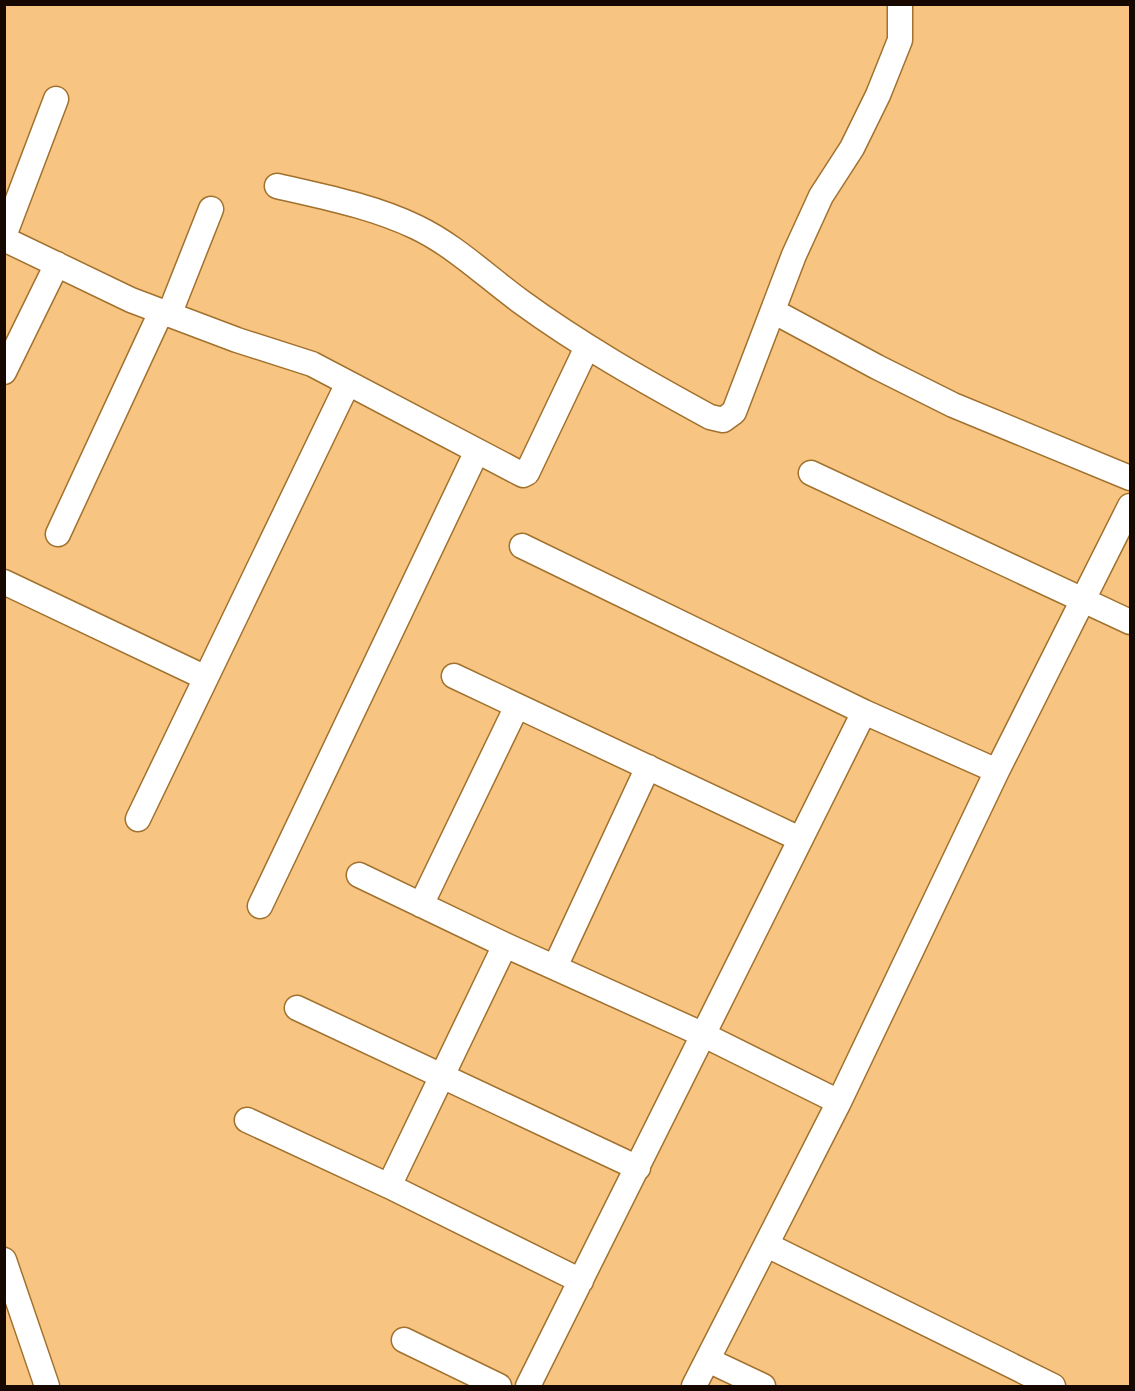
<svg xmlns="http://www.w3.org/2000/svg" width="1135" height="1391" font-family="'Archivo Narrow',sans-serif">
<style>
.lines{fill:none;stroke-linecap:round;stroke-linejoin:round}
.street-casing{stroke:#a1712e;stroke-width:27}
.street{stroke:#fff;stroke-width:24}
</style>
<rect width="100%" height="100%" fill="#f8c482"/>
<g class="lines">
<defs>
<path id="street" d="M277,186C324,197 372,206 416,227C454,245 486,276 520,301C580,345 644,381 710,417L723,420L734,412L794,255L821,196L852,148L878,95L900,40V4
M4,236L56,99
M4,239L131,300L237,340L312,364L523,475L527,473L587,347
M773,311L877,367L953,405L1130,478
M169,315L211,209
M4,372L57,264
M811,473L1130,622
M58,534L161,312
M522,546L864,712
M4,582L206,678
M454,676L800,839
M138,819L348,383
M359,875L505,945
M421,905L517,706
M260,906L477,451
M555,967L648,767
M297,1008L638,1168
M247,1120L389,1186L581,1281
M389,1186L505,945L704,1035L839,1102
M767,1245L1053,1386
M4,1260L47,1386
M404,1340L499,1386
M708,1360L763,1386
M528,1386L864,712L997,771
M694,1386L839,1102L997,771L1130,506"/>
</defs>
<use href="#street" class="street-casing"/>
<use href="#street" class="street"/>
</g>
<rect width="1135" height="1391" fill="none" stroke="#160800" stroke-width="12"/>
</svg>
